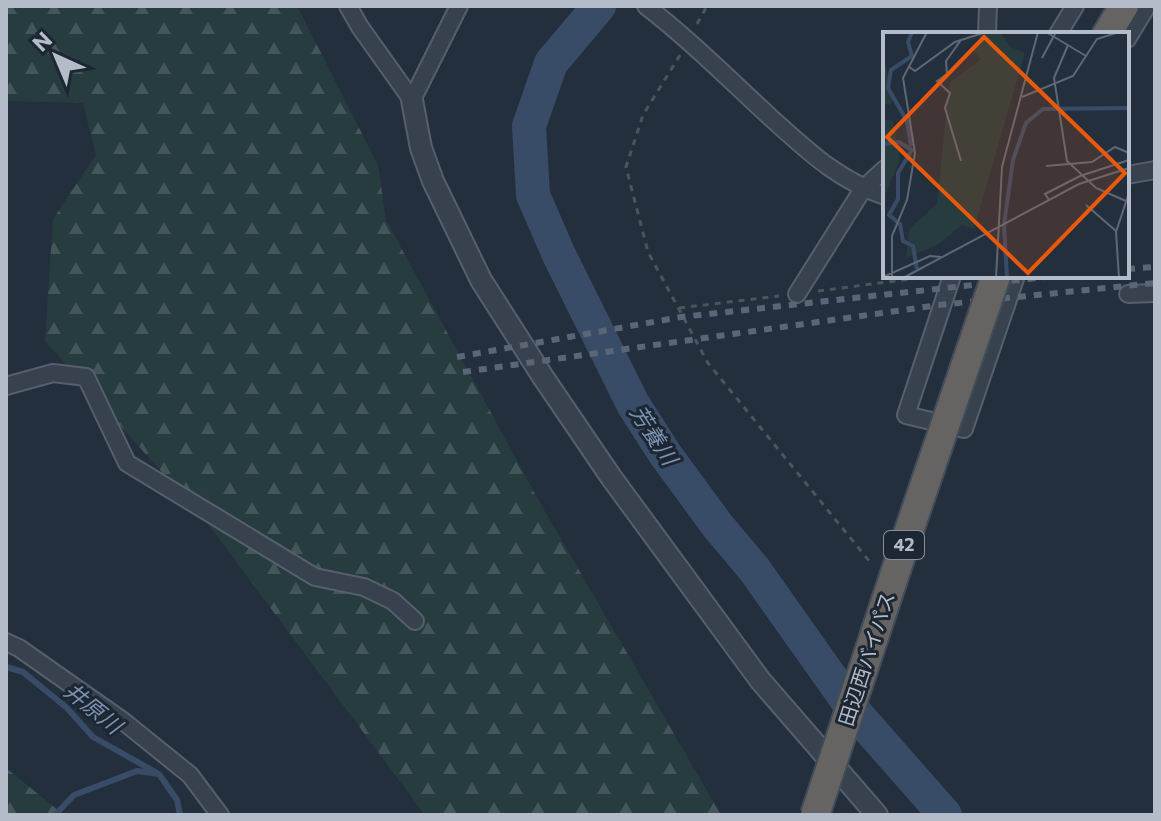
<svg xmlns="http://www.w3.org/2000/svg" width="1161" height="821" font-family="Commissioner,'Noto Sans JP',sans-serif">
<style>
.forest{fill:url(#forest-firs)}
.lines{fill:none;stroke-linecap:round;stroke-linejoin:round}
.stream{stroke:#394c67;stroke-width:6}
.river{stroke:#394c67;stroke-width:34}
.minor-casing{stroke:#565f6c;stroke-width:20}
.tertiary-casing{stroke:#565f6c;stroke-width:24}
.trunk-casing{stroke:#434c59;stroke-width:32}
.path{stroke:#44595c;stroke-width:3;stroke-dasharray:6 6;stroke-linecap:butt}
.minor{stroke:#38414e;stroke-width:16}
.tertiary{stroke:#38414e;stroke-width:20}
.trunk{stroke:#656462;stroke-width:28}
.rail{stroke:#5a6575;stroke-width:6;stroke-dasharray:8 8;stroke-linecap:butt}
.trunk-bridge-casing{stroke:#434c59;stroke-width:32;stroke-linecap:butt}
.trunk-bridge{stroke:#656462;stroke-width:28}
.labels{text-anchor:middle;stroke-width:6;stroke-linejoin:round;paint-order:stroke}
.shield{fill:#1d2633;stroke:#878f9c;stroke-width:2}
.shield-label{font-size:18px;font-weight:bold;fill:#b4bcc9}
.street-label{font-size:20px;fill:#b4bcc9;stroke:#1d2633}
.water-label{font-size:22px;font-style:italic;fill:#7c92b1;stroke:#1d2633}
.inset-river{fill:none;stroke:#394c67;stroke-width:4}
.inset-road{fill:none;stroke:#5e6776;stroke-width:2}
.view{fill:#e8590c;fill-opacity:0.15;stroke:#e8590c;stroke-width:4}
.inset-edge{fill:none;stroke:#b4bcc9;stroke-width:4}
</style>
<defs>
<pattern id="forest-firs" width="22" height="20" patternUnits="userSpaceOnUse" patternTransform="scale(2)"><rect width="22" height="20" fill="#263c3f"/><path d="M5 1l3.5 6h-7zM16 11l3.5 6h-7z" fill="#435659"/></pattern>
</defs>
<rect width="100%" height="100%" fill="#242f3e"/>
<path class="forest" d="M6,6H297L378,165L386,220L540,503L721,815H425L208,524L45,341L53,219L96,155L83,103L6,101Z
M6,768L64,815H6Z"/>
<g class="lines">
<path class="stream" d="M6,667L23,672L67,708L93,737L159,774
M55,815L74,795L137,771L159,774L177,800L180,815"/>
<path class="river" d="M599,6L551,63L529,126L533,195L559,255L633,404L665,454L717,525L754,569L858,716L945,815"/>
<defs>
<path id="minor" d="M348,6L360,27L412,100L459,6
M646,6C690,40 729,79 770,117C808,151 836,179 885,196
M987,34L988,6
M1058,34L1075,6
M1127,39L1147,6
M1127,175L1155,170
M952,276L906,415L964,429L1016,276
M797,294L863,189L885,169
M1128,294L1155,293
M6,386L53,373L86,377L127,463L315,577L364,587L393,601L415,621
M6,642L19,648L123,721L190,775L220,815"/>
<path id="tertiary" d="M412,100L421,148L433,181L481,280L543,377L611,477L760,680L877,815"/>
<path id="trunk" d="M1107,34L1124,6"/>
</defs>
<use href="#minor" class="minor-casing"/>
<use href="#tertiary" class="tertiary-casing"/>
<use href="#trunk" class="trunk-casing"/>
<path class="path" d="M697,24L707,6
M680,55L643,115L626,167L648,252L708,363L870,562L871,566
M818,291L934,276
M679,308L779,296"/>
<use href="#minor" class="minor"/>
<use href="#tertiary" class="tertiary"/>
<use href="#trunk" class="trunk"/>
<path class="rail" d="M1127,269L1155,267
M457,357L681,317L1055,276
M463,372L939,305L1155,283"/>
<defs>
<path id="trunk-bridge" d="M815,815L913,519L996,276"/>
</defs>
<use href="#trunk-bridge" class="trunk-bridge-casing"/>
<use href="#trunk-bridge" class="trunk-bridge"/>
</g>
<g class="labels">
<rect class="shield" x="884" y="531" width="40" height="28" rx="6"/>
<g class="shield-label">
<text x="904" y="551">42</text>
</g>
<g class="street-label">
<text transform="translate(867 659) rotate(-72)" y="7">田辺西バイパス</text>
</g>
<g class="water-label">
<text transform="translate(654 435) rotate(57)" y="8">芳養川</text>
<text transform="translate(93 708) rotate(39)" y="8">井原川</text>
</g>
</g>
<g transform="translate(883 32)">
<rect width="246" height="246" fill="#242f3e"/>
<path d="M94,0H117L128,15L142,21L91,197L79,193L56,212L23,226L26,197L54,172L66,51L98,27L88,17L98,8ZM0,24L11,66L7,73L0,71ZM0,87L10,89L17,128L0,167Z" fill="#263c3f"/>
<path class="inset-river" d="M0,112L16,110L29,118L15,141V167L6,183L17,192L20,209L30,214L34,237M28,114L24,89L5,56L8,38L29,24L25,10L29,0M124,246L121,193L130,128L143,91L160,77L246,76"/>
<path class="inset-road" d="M163,0L203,24M78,8L63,29L64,42L54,49L67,61L62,76L78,129M185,13L171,46L184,129L213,156L243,169M159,26L173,0M25,34L32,39L72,10L103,0M139,65L190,44L214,7L236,0M163,134L209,130L232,115L246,121M166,168L162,162L197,144L246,128M203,173L233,199M0,245L47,224L58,225M9,246V204L24,168L32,121L20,46L44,0M20,246L196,152L246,136M113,246L119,135L155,0M236,246L233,200L246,161"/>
<path class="view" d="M101,5L242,141L145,241L4,105Z"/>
<rect width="246" height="246" class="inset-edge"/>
</g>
<rect width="1161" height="821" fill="none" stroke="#b4bcc9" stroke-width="16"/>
<g transform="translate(56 56) rotate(316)" stroke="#1d2633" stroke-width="6" paint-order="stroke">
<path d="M0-6L14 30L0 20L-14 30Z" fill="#b4bcc9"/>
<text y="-12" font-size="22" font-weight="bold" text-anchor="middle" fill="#b4bcc9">N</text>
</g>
</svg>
